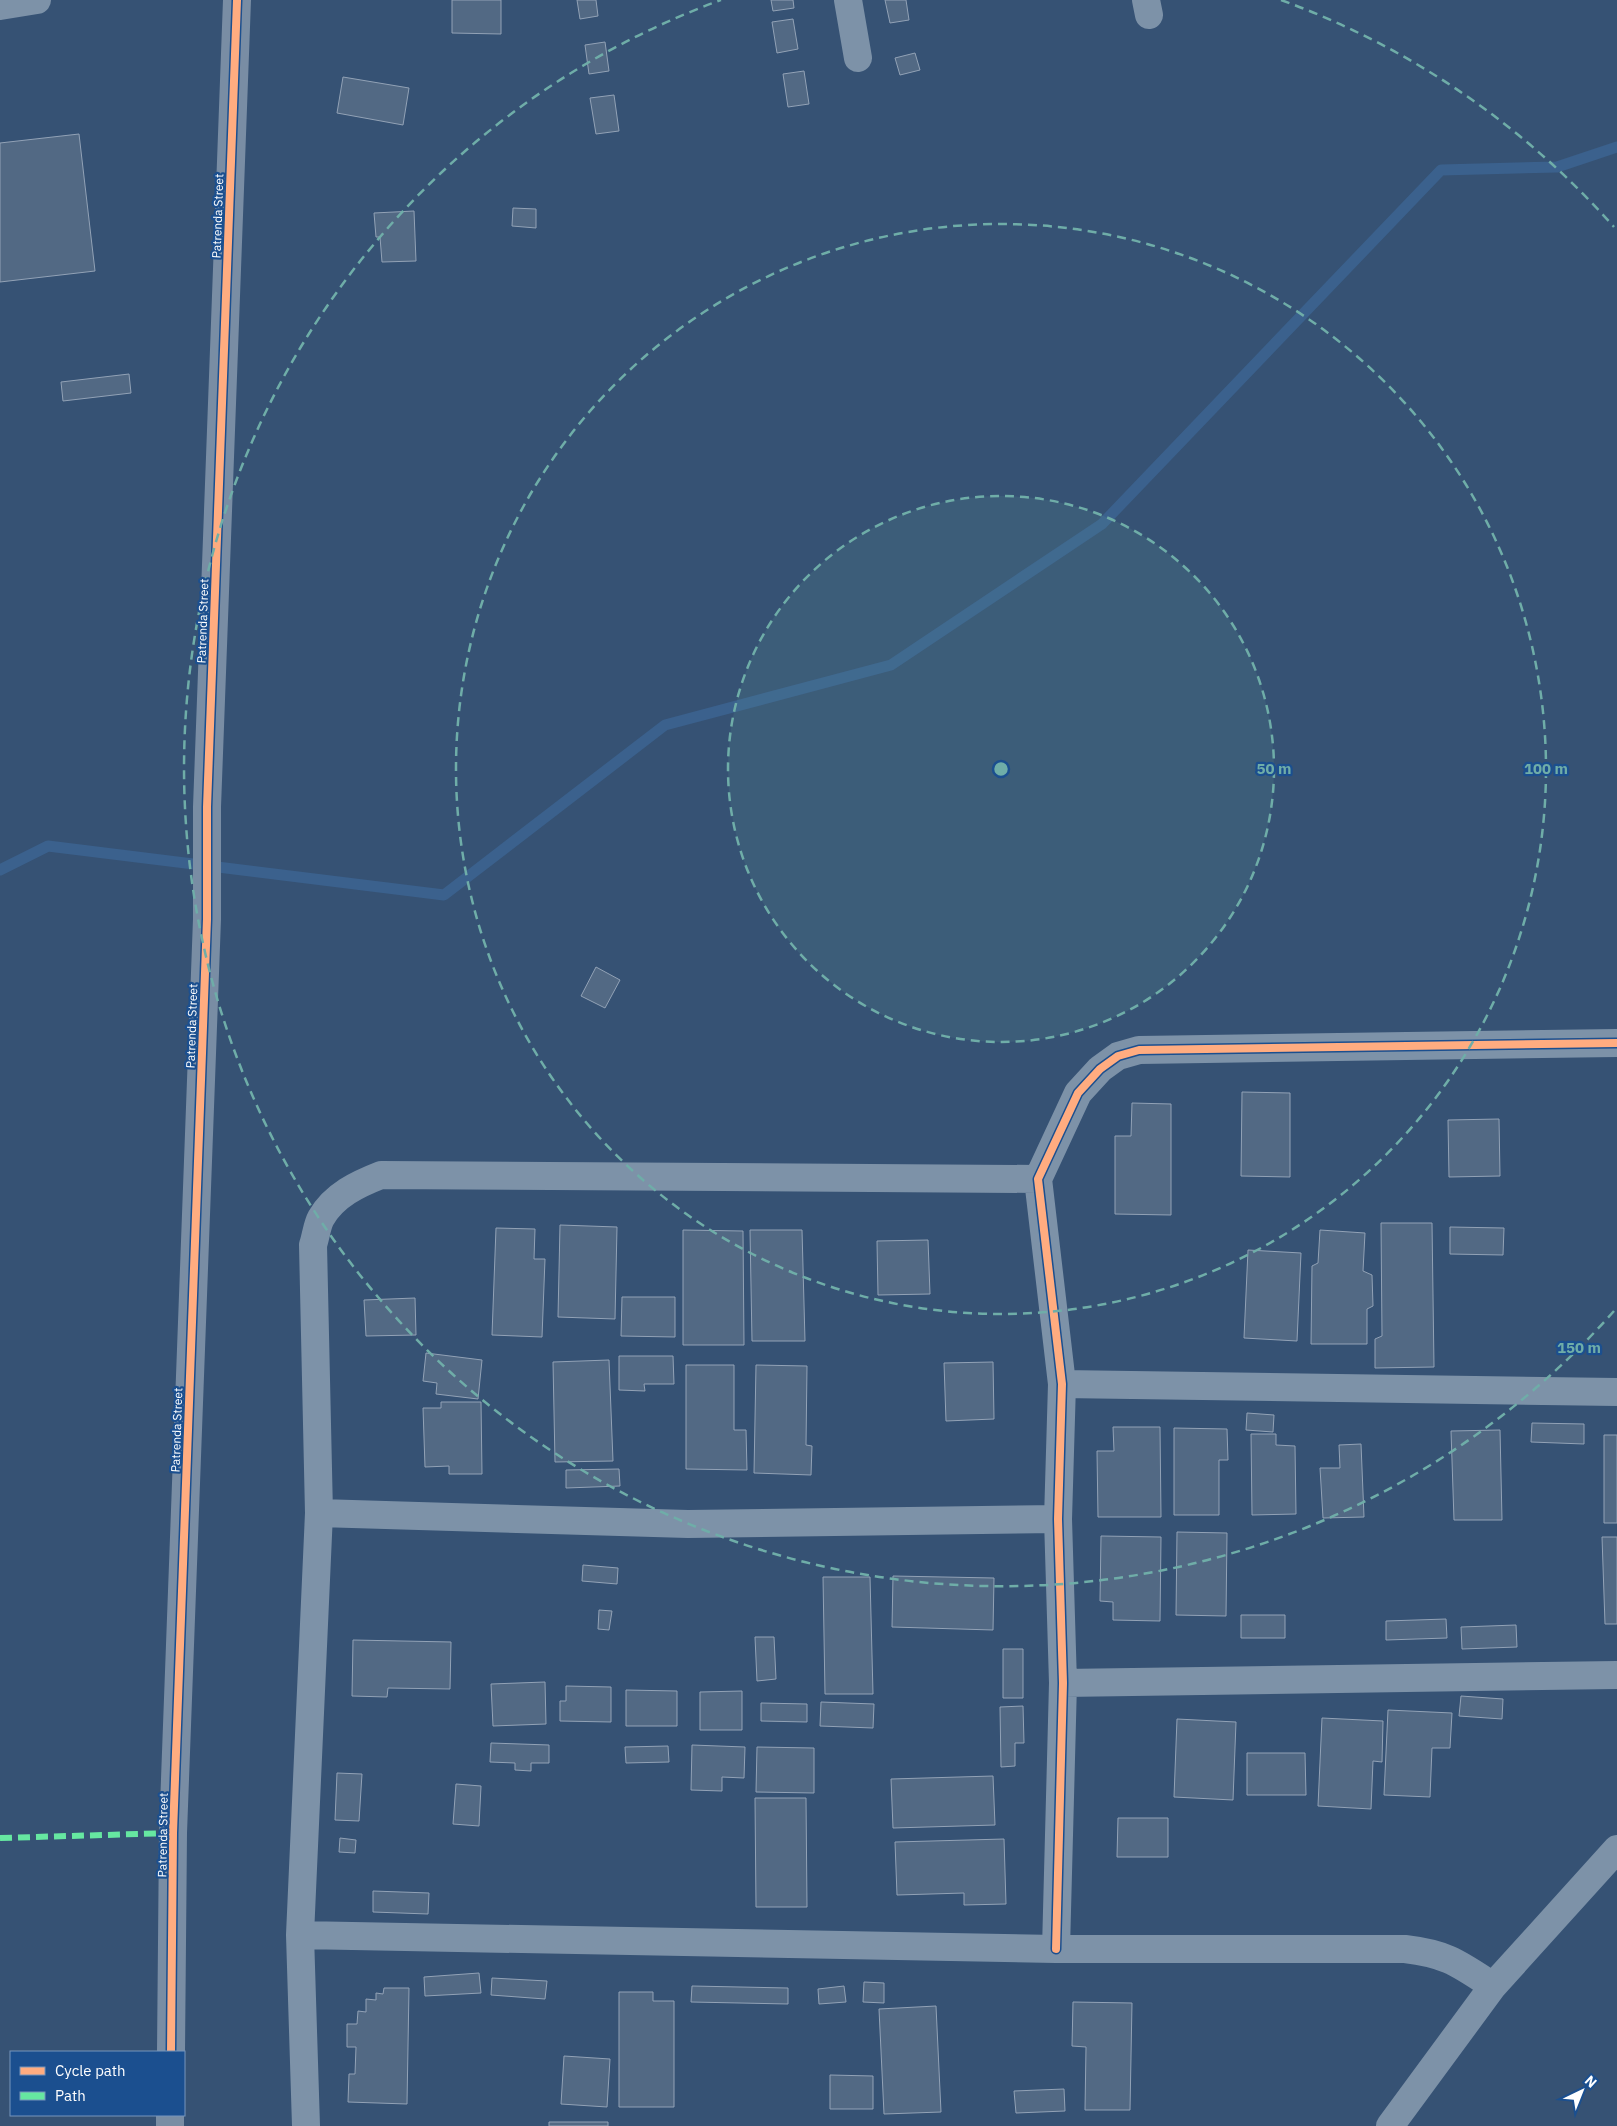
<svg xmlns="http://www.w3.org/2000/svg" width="1617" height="2126" font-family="'IBM Plex Sans',sans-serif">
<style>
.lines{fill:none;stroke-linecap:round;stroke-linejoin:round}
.stream{stroke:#3b618d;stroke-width:11}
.building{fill:#526984;stroke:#92a2b6}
.street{stroke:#7d92a8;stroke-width:28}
.secondary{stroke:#798da4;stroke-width:28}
.quiet{stroke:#66e7a1;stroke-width:6;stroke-dasharray:12 6;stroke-linecap:butt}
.cycleway-casing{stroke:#1b4f8f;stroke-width:11}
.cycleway{stroke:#ffac80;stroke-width:8}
.ring{fill:none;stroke:#6fada8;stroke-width:2.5;stroke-dasharray:9 6}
.labels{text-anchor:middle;stroke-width:4.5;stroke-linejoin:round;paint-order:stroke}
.street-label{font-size:12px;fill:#fff;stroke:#1b4f8f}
.centre{fill:#6fada8;stroke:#1b4f8f;stroke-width:2.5}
.ring-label{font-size:15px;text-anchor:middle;font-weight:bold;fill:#6fada8;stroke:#1b4f8f;stroke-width:4.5;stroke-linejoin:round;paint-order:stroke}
</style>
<rect width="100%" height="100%" fill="#365274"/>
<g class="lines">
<path class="stream" d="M0,870L48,846L444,895L665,725L891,665L1102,524L1441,170L1557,167L1617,147"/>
</g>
<path class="building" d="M452,0H501V34L452,33Z
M577,0H596L598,16L580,19Z
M771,0H793L794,8L773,11Z
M885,0H906L909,20L890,23Z
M793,19L798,49L777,53L772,22Z
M605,42L609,71L589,74L585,45Z
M915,53L920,70L900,75L895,58Z
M804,71L809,104L788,107L783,74Z
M343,77L409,88L403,125L337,113Z
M614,95L619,131L596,134L590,98Z
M79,134L95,271L0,282V143Z
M513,208L536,209V228L512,226Z
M414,211L416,261L382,262L380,237H376L374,213Z
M129,374L131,393L63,401L61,382Z
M596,967L620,980L605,1008L581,996Z
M1242,1092L1290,1093V1177L1241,1176Z
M1132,1103L1171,1104V1215L1115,1214V1136H1131Z
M1499,1119L1500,1176L1449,1177L1448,1120Z
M1381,1223H1432L1434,1367L1375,1368V1339L1382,1336Z
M560,1225L617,1227L615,1319L558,1317Z
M1450,1227L1504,1228L1503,1255L1450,1254Z
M496,1228L535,1229L534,1259H545L542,1337L492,1335Z
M683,1230L743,1231L744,1345H683Z
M750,1230H802L805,1341H752Z
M1320,1230L1365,1233L1363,1271L1372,1275L1373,1306L1367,1309V1344H1311L1312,1266L1318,1263Z
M928,1240L930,1294L878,1295L877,1241Z
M1248,1250L1301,1253L1297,1341L1244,1338Z
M622,1297H675V1337L621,1336Z
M415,1298L416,1335L366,1336L364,1300Z
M426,1353L482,1360L478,1399L436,1394L437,1383L423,1381Z
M619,1356H673L674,1384H644L645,1391L619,1390Z
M609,1360L613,1461L555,1462L553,1362Z
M993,1362L994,1419L946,1421L944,1363Z
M686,1365H734V1430H746L747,1470L686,1469Z
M756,1365L807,1366L806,1445L812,1446L811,1475L754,1473Z
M441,1402H481L482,1474H449V1466L425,1467L423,1408H441Z
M1247,1413L1274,1415L1273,1432L1246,1430Z
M1532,1423L1584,1424V1444L1531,1442Z
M1113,1427H1160L1161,1517H1098L1097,1451H1114Z
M1174,1428L1227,1429L1228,1460H1219V1515H1174Z
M1500,1430L1502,1520H1454L1451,1431Z
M1251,1434H1276V1445L1295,1446L1296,1514L1252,1515Z
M1604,1435H1617V1523H1604Z
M1361,1444L1364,1517L1323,1518L1320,1468H1340L1339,1445Z
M619,1469L620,1486L566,1488V1470Z
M1177,1532L1227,1533L1226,1616L1176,1615Z
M1101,1536L1161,1537L1160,1621L1113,1620V1602L1100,1601Z
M1602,1537H1617V1624H1605Z
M583,1565L618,1568L617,1584L582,1581Z
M893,1576L994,1578L993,1630L892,1627Z
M823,1577H870L873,1694H825Z
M599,1610L612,1611L609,1630L598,1629Z
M1241,1615H1285V1638H1241Z
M1446,1619L1447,1638L1386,1640V1621Z
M1516,1625L1517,1647L1462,1649L1461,1627Z
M755,1637H774L776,1679L757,1681Z
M353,1640L451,1642L450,1689L388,1688L387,1697L352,1696Z
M1003,1649H1023V1698H1003Z
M545,1682L546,1724L493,1726L491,1684Z
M566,1686L611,1687V1722L560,1721V1701H566Z
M626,1690L677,1691V1726H626Z
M742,1691V1730H700V1692Z
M1461,1696L1503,1699L1502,1719L1459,1716Z
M821,1702L874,1704L873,1728L820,1726Z
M761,1703L807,1704V1722L761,1721Z
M1023,1706L1024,1743H1015V1766L1001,1767L1000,1707Z
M1388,1710L1452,1713L1450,1748H1432L1430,1797L1384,1795Z
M1322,1718L1383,1721L1382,1762L1373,1761L1371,1809L1318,1806Z
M1177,1719L1236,1722L1233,1800L1174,1797Z
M491,1743L549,1745V1763H531V1771L515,1770V1763L490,1762Z
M692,1745L745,1747L744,1778L722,1777V1791L691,1790Z
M668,1746L669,1762L626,1763L625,1747Z
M757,1747L814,1748V1793L756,1792Z
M1247,1753H1305L1306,1795H1247Z
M337,1773L362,1774L359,1821L335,1820Z
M993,1776L995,1825L893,1828L891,1779Z
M456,1784L481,1786L479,1826L453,1824Z
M755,1798H806L807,1907H756Z
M1118,1818H1168V1857H1117Z
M340,1838L356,1840L355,1853L339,1852Z
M1004,1839L1006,1904L964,1905V1893L897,1895L895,1842Z
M373,1891L429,1893L428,1914L373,1912Z
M479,1973L481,1993L425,1996L424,1977Z
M492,1978L547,1981L545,1999L491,1995Z
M864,1982L884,1983V2003L863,2002Z
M692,1986L788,1988V2004L691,2002Z
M844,1986L846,2002L819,2004L818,1989Z
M384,1988H409L407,2104L348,2102L349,2074H355L356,2047H347V2024H357L358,2011L366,2012V1999L376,2000V1993L383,1994Z
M619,1992H653V2001H674V2107H619Z
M1073,2002L1132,2003L1130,2110H1085L1086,2047L1072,2046Z
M936,2006L941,2112L884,2114L879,2009Z
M564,2056L610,2059L607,2107L561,2104Z
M830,2075L873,2076V2109H830Z
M1064,2089L1065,2111L1016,2113L1014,2091Z
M549,2122H608V2126H549Z"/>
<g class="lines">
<path class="street" d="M848,0L858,58
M1146,0L1149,15
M0,6L37,0
M1062,1384L1617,1392
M319,1513L688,1524L1058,1519
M1063,1683L1617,1675
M300,1935L1056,1949H1405C1447,1954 1458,1963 1493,1986
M1056,1949L1063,1683L1058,1519L1062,1384L1038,1179L1078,1093L1100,1069L1118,1056L1139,1050L1617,1043
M306,2126L300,1935L319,1513L313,1245C316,1236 317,1225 321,1218C334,1195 358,1184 381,1175L1038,1179
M1390,2126L1493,1986L1617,1849"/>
<path class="secondary" d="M171,2052L173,1833L207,919V807L237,0
M170,2126V2115"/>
<path class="quiet" d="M0,1838L173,1833"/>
<defs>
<path id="cycleway" d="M1056,1949L1063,1683L1058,1519L1062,1384L1038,1179L1078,1093L1100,1069L1118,1056L1139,1050L1617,1043
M171,2052L173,1833L207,919V807L237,0"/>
</defs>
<use href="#cycleway" class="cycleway-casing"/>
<use href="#cycleway" class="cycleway"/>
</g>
<circle cx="1001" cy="769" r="273" fill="#6fada8" fill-opacity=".12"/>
<g class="ring">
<circle cx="1001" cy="769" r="273"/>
<circle cx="1001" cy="769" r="545"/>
<path d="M1614 1311A818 818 0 1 1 721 0M1281 0A818 818 0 0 1 1614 227"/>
</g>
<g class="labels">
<g class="street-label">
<text transform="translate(218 216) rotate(-88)" y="4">Patrenda Street</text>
<text transform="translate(203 621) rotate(-88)" y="4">Patrenda Street</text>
<text transform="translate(192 1026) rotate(-88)" y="4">Patrenda Street</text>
<text transform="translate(177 1430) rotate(-88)" y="4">Patrenda Street</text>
<text transform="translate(163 1835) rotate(-89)" y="4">Patrenda Street</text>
</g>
</g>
<circle cx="1001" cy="769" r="8" class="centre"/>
<g class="ring-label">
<text x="1274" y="774">50 m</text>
<text x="1546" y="774">100 m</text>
<text x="1579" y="1353">150 m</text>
</g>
<rect x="10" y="2051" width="175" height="65" fill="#1b4f8f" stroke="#7695bc"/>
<rect x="20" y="2067" width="25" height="8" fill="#ffac80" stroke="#7695bc"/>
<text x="55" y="2076" font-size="15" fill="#ffffff">Cycle path</text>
<rect x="20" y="2092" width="25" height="8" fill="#66e7a1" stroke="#7695bc"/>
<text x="55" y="2101" font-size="15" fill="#ffffff">Path</text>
<g transform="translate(1582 2091) rotate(43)" stroke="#1b4f8f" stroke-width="4" paint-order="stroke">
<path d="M0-4L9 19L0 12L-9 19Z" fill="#ffffff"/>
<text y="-8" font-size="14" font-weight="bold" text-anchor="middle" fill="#ffffff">N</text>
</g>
</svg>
